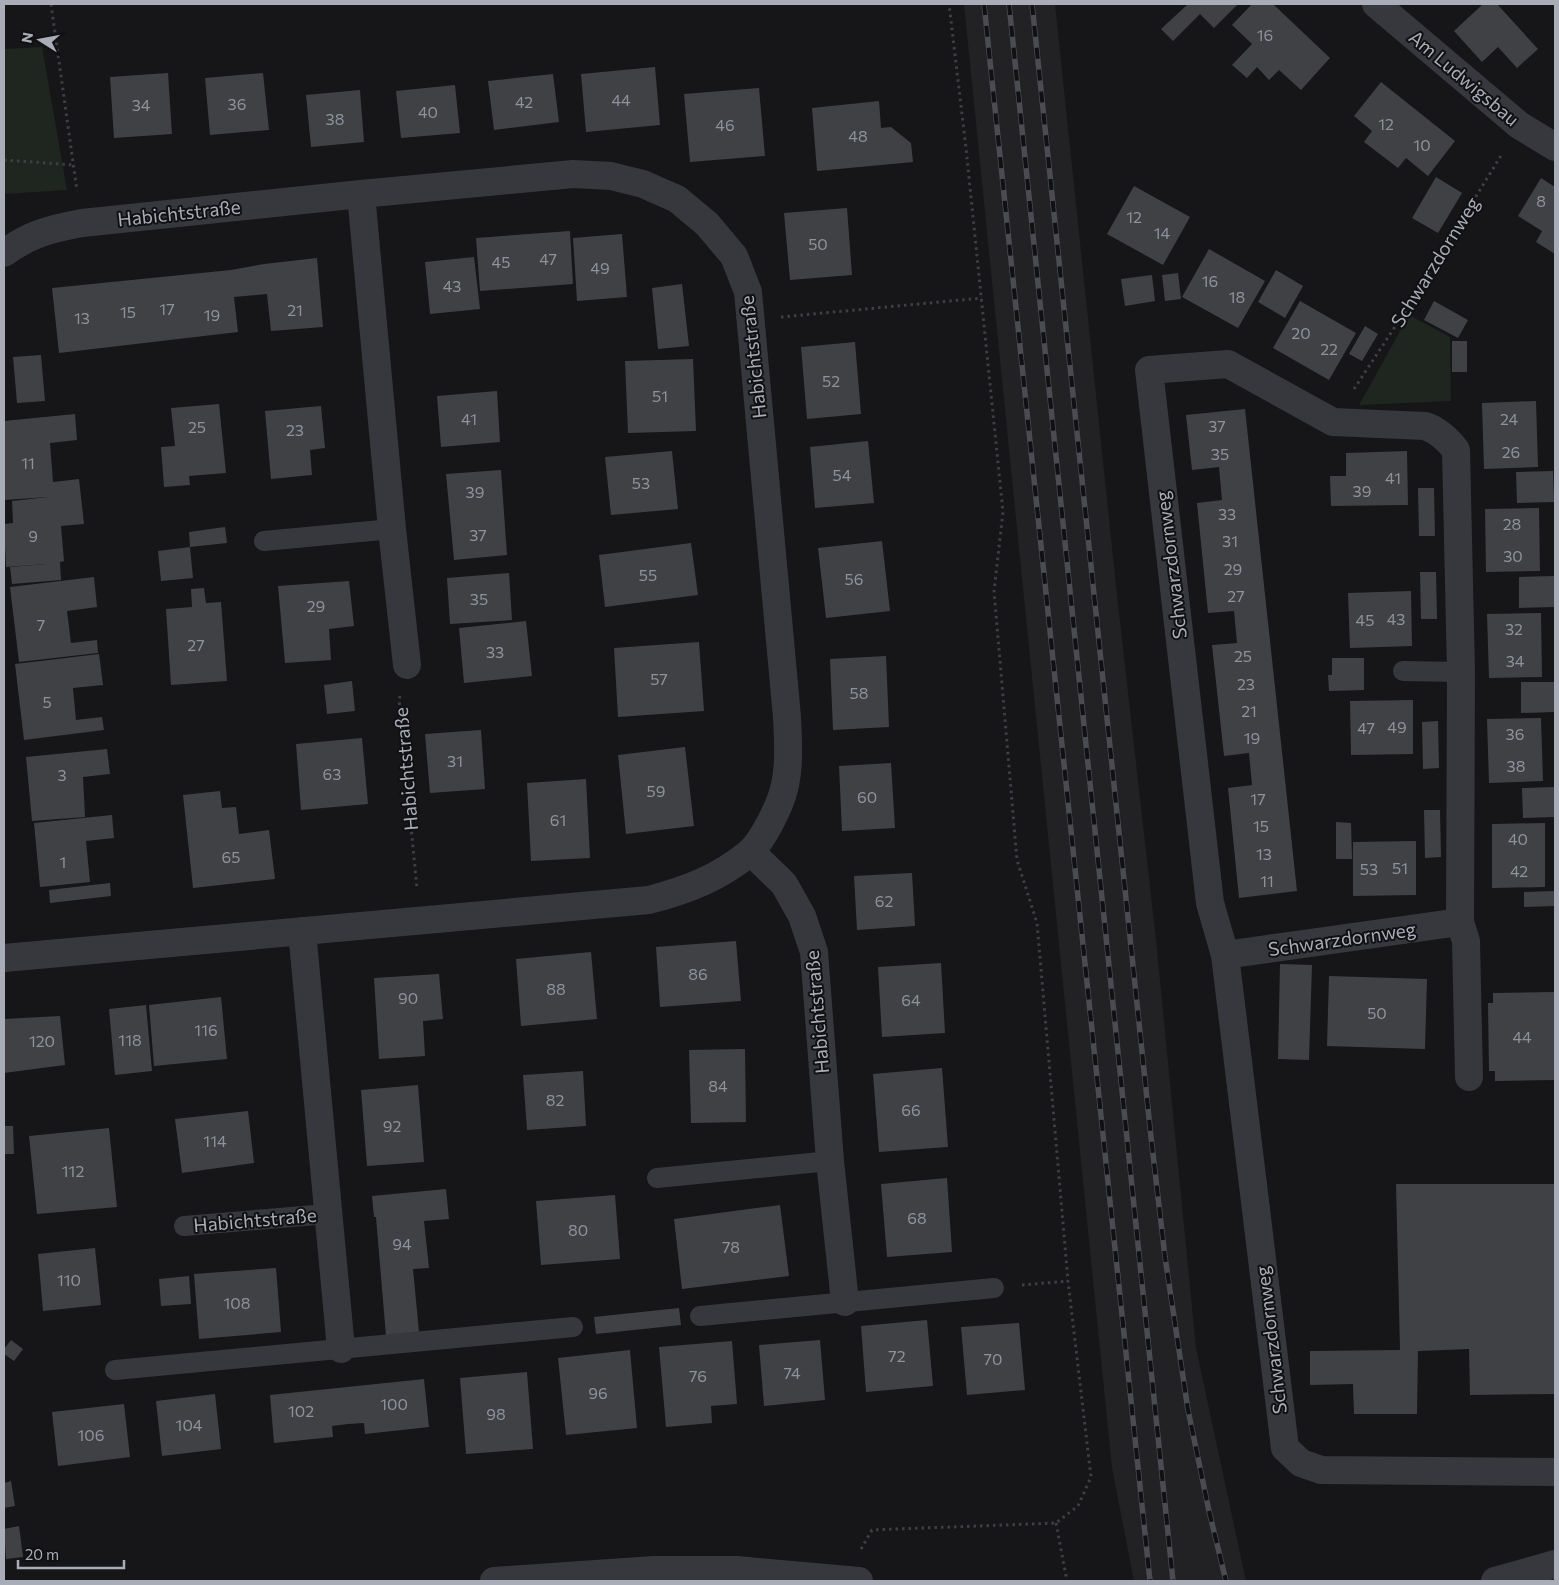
<svg xmlns="http://www.w3.org/2000/svg" width="1559" height="1585" font-family="Commissioner,sans-serif">
<style>
.built{fill:#222225}
.green{fill:#1e261f}
.building{fill:#404145}
.lines{fill:none;stroke-linecap:round;stroke-linejoin:round}
.path{stroke:#3d3f44;stroke-width:3;stroke-dasharray:2.5 4;stroke-linecap:butt}
.lane{stroke:#37383d;stroke-width:20}
.street{stroke:#37383d;stroke-width:28}
.rail-casing{stroke:#4a4c52;stroke-width:5.5}
.rail{stroke:#111113;stroke-width:4;stroke-dasharray:11;stroke-linecap:butt}
.labels{text-anchor:middle;stroke-width:4;stroke-linejoin:round;paint-order:stroke}
.number-label{font-size:16px;fill:#8e929b}
.street-label{font-size:19px;fill:#a8adb8;stroke:#111113}
</style>
<rect width="100%" height="100%" fill="#161618"/>
<path class="built" d="M964,4H1055L1117,595L1156,940L1196,1348L1246,1581H1134L1112,1468Z"/>
<path class="green" d="M42,47L67,190L4,194V49Z
M1409,315L1450,337L1451,401L1359,405Z"/>
<path class="building" d="M1188,4H1238L1214,28L1200,14L1173,41L1161,29Z
M1252,4H1273L1330,58L1301,90L1279,70L1269,80L1257,67L1247,78L1232,65L1252,44L1232,25Z
M1483,4H1497L1538,49L1517,68L1498,47L1482,62L1454,31Z
M655,67L660,125L586,132L581,74Z
M168,73L172,134L114,138L110,77Z
M263,73L269,130L210,135L205,78Z
M553,74L559,122L494,130L488,81Z
M1381,82L1455,141L1428,176L1406,158L1398,168L1364,142L1372,131L1354,116Z
M455,85L460,133L401,138L396,91Z
M759,88L765,156L690,162L684,94Z
M360,90L364,142L311,147L306,95Z
M879,101L881,128L891,127L911,143L913,162L817,171L812,108Z
M1436,177L1462,193L1438,233L1412,218Z
M1541,178L1555,187V254L1536,242L1542,231L1518,216Z
M1134,186L1190,217L1163,265L1107,234Z
M847,208L852,275L790,280L784,213Z
M570,231L573,284L480,291L476,238Z
M622,234L627,297L577,301L573,238Z
M1209,249L1265,281L1238,328L1182,297Z
M474,257L480,309L430,314L425,262Z
M317,258L323,327L271,331L267,294L234,297L238,332L59,353L52,288L231,270L264,264Z
M1276,270L1303,286L1285,318L1258,302Z
M1178,273L1181,299L1165,301L1162,275Z
M1152,275L1155,301L1125,306L1121,279Z
M682,284L689,346L658,349L652,288Z
M1300,301L1356,333L1329,380L1273,348Z
M1434,301L1468,320L1458,338L1424,320Z
M1365,326L1378,334L1362,361L1349,354Z
M1452,341H1467V372H1452Z
M855,342L861,414L807,419L801,347Z
M41,355L45,401L17,403L13,357Z
M693,359L696,431L628,433L625,361Z
M497,391L500,442L441,447L437,396Z
M1536,401L1538,467L1484,469L1482,403Z
M219,404L226,473L189,476L190,485L164,487L161,447L175,446L171,408Z
M321,406L325,448L310,450L312,475L271,479L265,411Z
M1245,409L1297,891L1239,898L1228,788L1252,785L1249,753L1224,756L1212,645L1237,643L1234,611L1208,613L1197,503L1222,500L1219,467L1192,470L1186,415Z
M75,414L77,440L50,443L53,482L79,479L84,524L61,526L64,561L60,562L61,580L12,584L10,567L47,564L6,567L4,524L13,523L12,501L48,497L4,500V421Z
M868,441L874,503L815,508L810,447Z
M672,451L678,509L611,515L605,457Z
M1407,451L1408,505L1331,506L1330,476H1346V453Z
M501,470L507,555L454,560L446,474Z
M1553,471L1554,502L1517,503L1516,472Z
M1418,488H1434L1435,536H1419Z
M1539,508L1540,571L1486,572L1485,509Z
M225,527L227,543L190,547L193,578L161,581L158,551L190,547L189,532Z
M882,541L890,611L826,618L818,548Z
M691,543L698,595L605,607L599,555Z
M1420,572H1436L1437,619H1421Z
M509,573L512,620L450,624L447,578Z
M1555,576V607L1519,608V577Z
M94,577L97,607L67,611L71,643L97,640L98,653L19,662L10,587Z
M349,581L354,626L329,629L331,660L285,663L278,586Z
M204,588L206,603L221,602L227,681L171,685L166,609L192,607L191,589Z
M1411,591L1412,646L1350,648L1348,593Z
M1541,613L1542,677L1489,678L1487,614Z
M526,621L532,676L464,683L459,628Z
M699,642L704,711L618,717L614,648Z
M99,654L103,685L73,688L76,720L102,717L104,730L24,740L15,664Z
M886,656L889,727L833,730L830,659Z
M1332,658H1364V690L1329,691L1328,675H1332Z
M352,681L355,711L327,714L324,685Z
M1521,682H1555V712L1521,713Z
M1413,700V754L1351,755L1350,701Z
M1541,718L1543,781L1489,783L1487,719Z
M1438,721L1439,768L1423,769L1422,722Z
M481,730L485,789L430,793L425,734Z
M362,738L368,804L301,810L296,744Z
M685,747L694,826L626,834L618,755Z
M107,749L110,774L83,777L85,817L32,821L26,757Z
M891,763L895,828L842,831L839,766Z
M586,779L590,858L531,861L527,783Z
M1555,787V817L1523,818L1522,788Z
M220,791L222,808L236,807L239,834L269,830L275,879L193,888L183,795Z
M1424,810H1440L1441,857L1425,858Z
M112,815L114,838L86,841L90,882L40,887L34,823Z
M1336,822L1351,823L1352,859H1336Z
M1545,823V887L1492,888V824Z
M1416,841V895L1353,896V842Z
M912,873L915,926L857,930L854,876Z
M110,883L111,896L50,903L49,890Z
M1555,891V906L1524,907V892Z
M736,941L741,1001L660,1007L656,947Z
M591,952L597,1019L521,1026L516,959Z
M941,963L945,1033L882,1037L878,967Z
M1280,964L1312,965L1309,1060L1278,1059Z
M439,974L443,1019L423,1021L425,1056L379,1059L374,978Z
M1329,976L1427,979L1425,1049L1327,1046Z
M1555,992V1080L1495,1081V1071H1489L1488,1003H1493V993Z
M221,997L227,1059L154,1066L149,1005Z
M146,1005L152,1071L115,1075L109,1009Z
M60,1016L65,1065L4,1073V1019Z
M745,1049L746,1122L691,1123L689,1050Z
M942,1068L948,1147L879,1152L873,1074Z
M583,1071L586,1126L527,1130L523,1075Z
M418,1085L424,1162L367,1166L361,1090Z
M248,1111L254,1163L182,1173L175,1119Z
M4,1126H13L14,1154H4Z
M109,1128L117,1207L37,1214L29,1136Z
M947,1178L952,1252L887,1257L881,1184Z
M1396,1184H1555V1394L1470,1395L1469,1349L1418,1351L1417,1414H1354L1353,1384L1310,1385V1351L1400,1350Z
M446,1189L449,1219L424,1221L429,1268L413,1269L419,1332L386,1336L376,1217H374L372,1196Z
M615,1195L620,1259L541,1265L536,1201Z
M780,1205L789,1276L682,1289L674,1219Z
M95,1248L101,1305L43,1311L38,1254Z
M276,1268L281,1332L199,1339L194,1274Z
M189,1276L191,1304L161,1306L159,1279Z
M679,1308L681,1325L596,1334L594,1317Z
M927,1320L933,1386L866,1392L861,1326Z
M1019,1323L1025,1390L967,1395L961,1327Z
M11,1340L23,1349L14,1361L4,1354V1349Z
M820,1340L825,1400L764,1406L759,1345Z
M732,1341L737,1404L711,1406L712,1423L666,1427L659,1347Z
M630,1350L637,1428L566,1435L558,1358Z
M527,1372L533,1449L466,1454L460,1378Z
M424,1379L429,1427L365,1434L364,1423L348,1424L332,1426L333,1437L274,1443L270,1395Z
M215,1394L221,1449L162,1456L156,1401Z
M124,1404L130,1457L58,1466L52,1412Z
M11,1481L15,1506L4,1508V1483Z
M19,1526L23,1557L6,1559L4,1529Z"/>
<g class="lines">
<path class="path" d="M51,4L77,191
M4,160L74,165
M781,317L982,298
M1354,389L1408,307L1502,154
M400,696L399,700L417,889
M1022,1285L1068,1281
M1056,1523L1067,1581
M861,1549L872,1530L1056,1523L1078,1506L1091,1477L1068,1281L1037,923L1017,860L994,591L1003,512L966,148L949,4"/>
<path class="lane" d="M264,541L392,529
M1403,671L1461,672
M657,1178L830,1161
M184,1226L327,1214
M700,1316L994,1288
M115,1370L573,1327"/>
<path class="street" d="M1376,4L1519,125L1555,147
M361,194L392,529L407,665
M4,253C30,234 50,229 82,223L361,194L573,174L611,176L643,184L677,199L707,224L734,256L748,292L787,717C788,741 790,766 784,789C780,806 762,842 749,853C719,878 687,890 649,900L4,958
M751,852L784,884L802,916L814,952L830,1161L845,1302
M1460,922L1466,941L1469,1077
M302,931L341,1349
M1225,955L1460,922L1461,672L1456,450C1448,440 1438,430 1425,426L1333,422L1228,364L1149,370L1210,903L1225,955L1285,1448L1301,1463L1321,1470L1555,1472
M494,1581L654,1570H737L859,1581
M1495,1581L1555,1564"/>
<defs>
<path id="rail" d="M984,4L1150,1581
M1009,4L1173,1581
M1032,4L1151,1137L1165,1257L1188,1410L1209,1511L1226,1581"/>
</defs>
<use href="#rail" class="rail-casing"/>
<use href="#rail" class="rail"/>
</g>
<g class="labels">
<g class="number-label">
<text x="1265" y="41">16</text>
<text x="621" y="106">44</text>
<text x="524" y="108">42</text>
<text x="237" y="110">36</text>
<text x="141" y="111">34</text>
<text x="428" y="118">40</text>
<text x="335" y="125">38</text>
<text x="1386" y="130">12</text>
<text x="725" y="131">46</text>
<text x="858" y="142">48</text>
<text x="1422" y="151">10</text>
<text x="1541" y="207">8</text>
<text x="1134" y="223">12</text>
<text x="1162" y="239">14</text>
<text x="818" y="250">50</text>
<text x="548" y="265">47</text>
<text x="501" y="268">45</text>
<text x="600" y="274">49</text>
<text x="1210" y="287">16</text>
<text x="452" y="292">43</text>
<text x="1237" y="303">18</text>
<text x="167" y="315">17</text>
<text x="295" y="316">21</text>
<text x="128" y="318">15</text>
<text x="212" y="321">19</text>
<text x="82" y="324">13</text>
<text x="1301" y="339">20</text>
<text x="1329" y="355">22</text>
<text x="831" y="387">52</text>
<text x="660" y="402">51</text>
<text x="469" y="425">41</text>
<text x="1509" y="425">24</text>
<text x="1217" y="432">37</text>
<text x="197" y="433">25</text>
<text x="295" y="436">23</text>
<text x="1511" y="458">26</text>
<text x="1220" y="460">35</text>
<text x="28" y="469">11</text>
<text x="842" y="481">54</text>
<text x="1393" y="484">41</text>
<text x="641" y="489">53</text>
<text x="1362" y="497">39</text>
<text x="475" y="498">39</text>
<text x="1227" y="520">33</text>
<text x="1512" y="530">28</text>
<text x="478" y="541">37</text>
<text x="33" y="542">9</text>
<text x="1230" y="547">31</text>
<text x="1513" y="562">30</text>
<text x="1233" y="575">29</text>
<text x="648" y="581">55</text>
<text x="854" y="585">56</text>
<text x="1236" y="602">27</text>
<text x="479" y="605">35</text>
<text x="316" y="612">29</text>
<text x="1396" y="625">43</text>
<text x="1365" y="626">45</text>
<text x="41" y="631">7</text>
<text x="1514" y="635">32</text>
<text x="196" y="651">27</text>
<text x="495" y="658">33</text>
<text x="1243" y="662">25</text>
<text x="1515" y="667">34</text>
<text x="659" y="685">57</text>
<text x="1246" y="690">23</text>
<text x="859" y="699">58</text>
<text x="47" y="708">5</text>
<text x="1249" y="717">21</text>
<text x="1397" y="733">49</text>
<text x="1366" y="734">47</text>
<text x="1515" y="740">36</text>
<text x="1252" y="744">19</text>
<text x="455" y="767">31</text>
<text x="1516" y="772">38</text>
<text x="332" y="780">63</text>
<text x="62" y="781">3</text>
<text x="656" y="797">59</text>
<text x="867" y="803">60</text>
<text x="1258" y="805">17</text>
<text x="558" y="826">61</text>
<text x="1261" y="832">15</text>
<text x="1518" y="845">40</text>
<text x="1264" y="860">13</text>
<text x="231" y="863">65</text>
<text x="63" y="868">1</text>
<text x="1400" y="874">51</text>
<text x="1369" y="875">53</text>
<text x="1519" y="877">42</text>
<text x="1267" y="887">11</text>
<text x="884" y="907">62</text>
<text x="698" y="980">86</text>
<text x="556" y="995">88</text>
<text x="408" y="1004">90</text>
<text x="911" y="1006">64</text>
<text x="1377" y="1019">50</text>
<text x="206" y="1036">116</text>
<text x="1522" y="1043">44</text>
<text x="130" y="1046">118</text>
<text x="42" y="1047">120</text>
<text x="718" y="1092">84</text>
<text x="555" y="1106">82</text>
<text x="911" y="1116">66</text>
<text x="392" y="1132">92</text>
<text x="215" y="1147">114</text>
<text x="73" y="1177">112</text>
<text x="917" y="1224">68</text>
<text x="578" y="1236">80</text>
<text x="402" y="1250">94</text>
<text x="731" y="1253">78</text>
<text x="69" y="1286">110</text>
<text x="237" y="1309">108</text>
<text x="897" y="1362">72</text>
<text x="993" y="1365">70</text>
<text x="792" y="1379">74</text>
<text x="698" y="1382">76</text>
<text x="598" y="1399">96</text>
<text x="394" y="1410">100</text>
<text x="301" y="1417">102</text>
<text x="496" y="1420">98</text>
<text x="189" y="1431">104</text>
<text x="91" y="1441">106</text>
</g>
<g class="street-label">
<text transform="translate(1464 78) rotate(40)" y="7">Am Ludwigsbau</text>
<text transform="translate(179 213) rotate(-6)" y="7">Habichtstraße</text>
<text transform="translate(1435 262) rotate(-58)" y="7">Schwarzdornweg</text>
<text transform="translate(753 357) rotate(-96)" y="7">Habichtstraße</text>
<text transform="translate(1171 565) rotate(-97)" y="7">Schwarzdornweg</text>
<text transform="translate(406 769) rotate(-95)" y="7">Habichtstraße</text>
<text transform="translate(1342 939) rotate(-8)" y="7">Schwarzdornweg</text>
<text transform="translate(817 1012) rotate(-95)" y="7">Habichtstraße</text>
<text transform="translate(255 1220) rotate(-5)" y="7">Habichtstraße</text>
<text transform="translate(1271 1340) rotate(-97)" y="7">Schwarzdornweg</text>
</g>
</g>
<rect width="1559" height="1585" fill="none" stroke="#a8adb8" stroke-width="10"/>
<g transform="translate(40 40) rotate(281)" stroke="#111113" stroke-width="4" paint-order="stroke">
<path d="M0-4L9 19L0 12L-9 19Z" fill="#a8adb8"/>
<text y="-8" font-size="14" font-weight="bold" text-anchor="middle" fill="#a8adb8">N</text>
</g>
<path d="M18 1560v8h106v-8" fill="none" stroke="#a8adb8" stroke-width="2.5"/>
<text x="25" y="1560" font-size="15" fill="#a8adb8" stroke="#111113" stroke-width="4" paint-order="stroke">20 m</text>
</svg>
